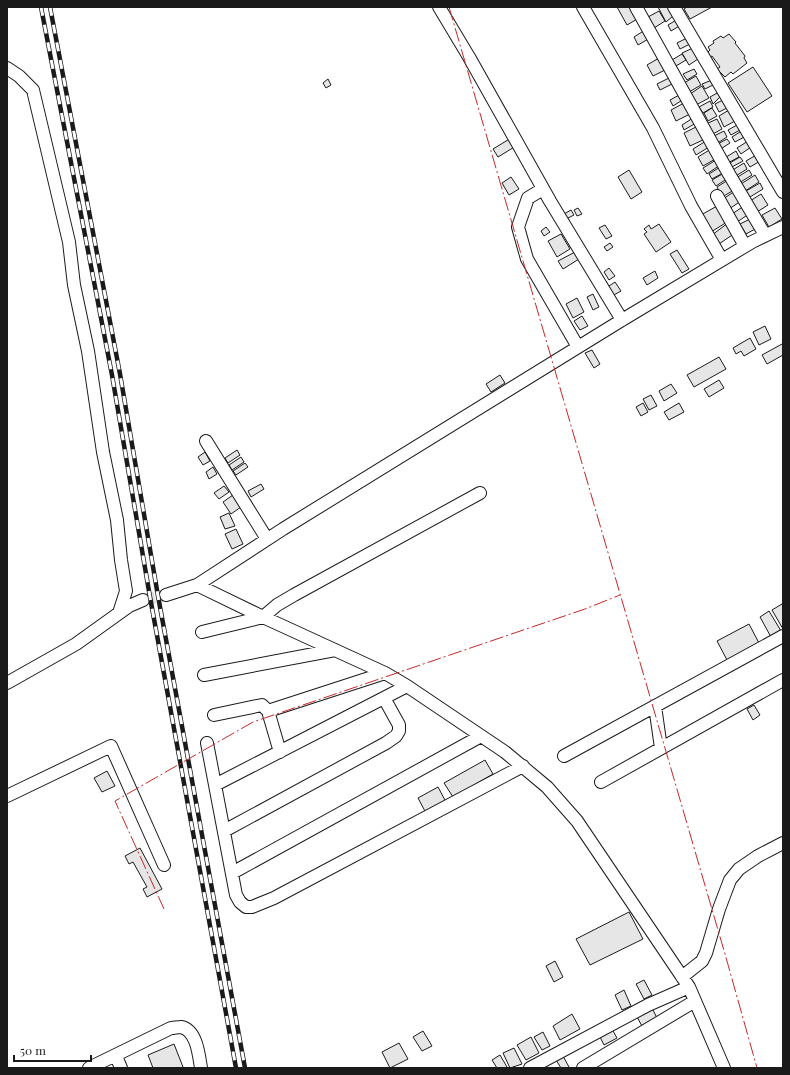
<svg xmlns="http://www.w3.org/2000/svg" width="790" height="1075" font-family="'Playfair Display',serif">
<style>
.building{fill:#e6e6e6;stroke:#1a1a1a}
.lines{fill:none;stroke-linecap:round;stroke-linejoin:round}
.minor-tunnel{stroke:#ddd;stroke-width:12;stroke-dasharray:12 6;stroke-linecap:butt}
.minor-casing{stroke:#1a1a1a;stroke-width:14}
.minor{stroke:#fff;stroke-width:12}
.rail-casing{stroke:#1a1a1a;stroke-width:4.5}
.rail{stroke:#fff;stroke-width:3;stroke-dasharray:9;stroke-linecap:butt}
.power{stroke:#c62828;stroke-width:1;stroke-dasharray:14 3 2 3;stroke-linecap:butt}
</style>
<rect width="100%" height="100%" fill="#fff"/>
<path class="building" d="M617,7H633L639,18L627,25Z
M658,7H668L673,16L666,22Z
M687,7H712L690,19L684,9Z
M659,11L665,21L654,28L648,17Z
M678,19L681,25L671,31L668,25Z
M645,30L650,38L638,45L634,37Z
M729,34L736,42L735,43L745,56L744,58L747,63L733,74L731,72L725,77L717,69L720,67L712,56L710,57L707,53L710,50L708,47L714,43L713,41L721,36L723,38Z
M687,38L690,44L680,49L677,43Z
M693,48L698,59L689,65L682,53Z
M682,54L686,60L676,66L672,60Z
M659,58L665,70L653,76L647,65Z
M753,67L772,96L747,112L728,83Z
M694,69L697,74L687,80L683,74Z
M696,76L701,85L689,92L684,83Z
M669,78L672,84L660,90L657,84Z
M328,79L331,85L326,88L323,83Z
M712,80L713,85L705,89L702,84Z
M702,86L709,98L696,105L690,94Z
M719,92L721,96L713,104L710,97Z
M681,94L684,99L673,106L670,100Z
M725,99L729,107L719,112L715,104Z
M710,101L713,107L703,113L699,107Z
M684,103L690,114L676,121L671,110Z
M712,108L717,116L708,121L704,113Z
M729,110L735,121L724,127L719,116Z
M693,118L696,123L684,130L682,125Z
M717,119L722,129L711,135L706,124Z
M737,125L740,130L731,135L728,130Z
M698,126L705,139L690,146L684,133Z
M743,130L746,136L735,142L732,137Z
M724,131L727,137L716,144L712,137Z
M511,138L516,146L498,157L493,149Z
M727,139L730,143L719,150L716,145Z
M706,141L709,147L696,155L693,149Z
M748,141L751,147L741,154L737,148Z
M711,149L717,158L703,166L698,157Z
M736,151L739,157L726,164L723,159Z
M758,154L762,160L750,167L746,161Z
M740,157L743,161L730,168L728,164Z
M716,160L720,165L707,174L703,168Z
M744,163L747,169L734,177L731,171Z
M720,167L723,173L712,179L709,174Z
M629,170L642,192L631,199L618,177Z
M749,170L752,175L739,183L736,178Z
M724,173L728,178L716,186L712,180Z
M755,175L759,182L745,191L741,184Z
M511,177L519,189L509,195L502,183Z
M728,180L734,190L722,197L717,187Z
M760,183L763,189L750,197L746,191Z
M735,191L741,201L729,209L723,199Z
M761,194L768,205L757,212L750,201Z
M717,206L727,222L711,232L701,215Z
M744,206L749,214L737,222L732,214Z
M578,208L582,214L577,216L574,210Z
M775,208L782,219L769,227L762,215Z
M571,210L574,215L566,219L564,214Z
M752,218L757,228L746,234L740,224Z
M728,223L735,233L719,244L712,235Z
M659,224L671,242L656,252L644,234L647,232L644,229L649,225L651,229Z
M605,225L612,236L606,239L599,228Z
M546,227L550,232L544,236L541,231Z
M561,234L570,249L557,257L548,241Z
M610,243L613,247L607,251L604,247Z
M677,250L689,269L682,273L670,254Z
M575,252L579,259L563,269L558,261Z
M609,268L615,276L609,280L604,272Z
M655,271L658,278L647,285L643,278Z
M615,282L621,291L612,296L606,288Z
M593,294L599,307L593,310L587,297Z
M577,298L584,312L573,318L566,304Z
M582,316L588,326L580,330L574,321Z
M765,326L771,339L759,345L753,332Z
M750,338L756,349L744,356L741,351L736,354L733,348Z
M782,344L783,346V355L767,364L762,355Z
M592,350L600,364L594,368L585,353Z
M719,357L726,369L694,387L687,375Z
M500,375L505,383L491,392L486,384Z
M719,380L724,388L709,397L704,389Z
M671,384L677,393L664,401L659,391Z
M651,395L657,406L649,410L643,399Z
M643,403L648,412L641,416L636,407Z
M679,403L684,412L669,420L664,412Z
M237,450L240,455L228,463L225,458Z
M205,452L210,461L203,465L198,457Z
M241,457L244,462L232,470L229,465Z
M245,463L248,467L236,475L233,471Z
M213,467L217,474L209,479L206,472Z
M261,484L264,489L251,497L248,491Z
M224,486L229,492L219,499L214,493Z
M233,495L241,507L231,514L223,502Z
M229,513L235,526L225,529L220,517Z
M236,529L243,544L232,549L225,534Z
M782,604L783,607V629L772,610Z
M769,611L781,631L771,637L760,617Z
M749,624L759,643L727,660L717,641Z
M754,705L760,715L753,720L747,709Z
M485,760L493,774L453,797L444,783Z
M107,771L115,786L102,792L94,778Z
M438,787L446,802L426,813L418,798Z
M140,848L162,889L147,897L143,889L147,887L133,862L129,864L125,856Z
M629,912L643,939L590,965L576,939Z
M555,961L563,977L554,982L546,966Z
M644,980L652,995L644,999L636,984Z
M624,990L631,1006L622,1010L615,995Z
M651,1006L658,1020L643,1028L636,1015Z
M572,1014L580,1029L560,1040L553,1026Z
M612,1029L617,1038L604,1045L599,1035Z
M423,1031L432,1046L422,1051L413,1037Z
M543,1032L550,1046L542,1050L534,1037Z
M531,1037L539,1053L526,1060L517,1045Z
M399,1043L408,1059L390,1068L382,1052Z
M174,1044L183,1067L180,1068H153L148,1055Z
M514,1048L522,1064L510,1068L503,1053Z
M500,1055L507,1067L504,1068H497L492,1060Z
M563,1056L569,1067L566,1068H561L556,1060Z"/>
<g class="lines">
<path class="minor-tunnel" d="M143,600L166,595"/>
<defs>
<path id="minor" d="M439,7L469,57L550,201L622,320
M583,7L653,128L691,206L722,260
M636,7L729,174L765,235
M674,7L783,192
M7,68L19,76L33,90L69,242L74,285L88,351L103,452L117,520L121,560L126,591L119,613
M543,189L528,198L518,227L527,259L578,347
M717,196L745,246
M206,441L267,539
M197,585L263,617L385,673L407,686L505,752L547,787L577,821L689,987L724,1068
M166,595L197,585L283,529L622,320L752,242L783,227
M202,632L263,617L277,605L294,595L480,493
M204,675L335,650
M7,683L76,644L129,606L143,600
M655,706L661,748
M268,711L385,673
M214,715L262,705L268,711L280,752
M207,743L236,895L240,902L246,907H252L274,898L523,766
M564,756L783,636
M601,782L783,680
M215,785L407,686
M7,796L111,746L164,865
M224,831L386,743L396,736L399,731V725L384,698
M232,873L481,736
M682,977L702,961L706,953L719,909L730,880L739,869L758,856L783,843
M116,1056L121,1068
M89,1068L171,1028C174,1028 178,1027 181,1027C197,1030 199,1056 201,1068
M530,1068L648,1005L689,987
M583,1068L695,1001"/>
</defs>
<use href="#minor" class="minor-casing"/>
<use href="#minor" class="minor"/>
<defs>
<path id="rail" d="M41,7L112,375L150,597L236,1068
M50,7L120,374L158,596L245,1068"/>
</defs>
<use href="#rail" class="rail-casing"/>
<use href="#rail" class="rail"/>
<path class="power" d="M449,7L725,954L757,1068
M164,909L115,801L253,722L585,609L620,595"/>
</g>
<rect width="790" height="1075" fill="none" stroke="#1a1a1a" stroke-width="16"/>
<path d="M14 1055v6h77v-6" fill="none" stroke="#1a1a1a" stroke-width="2"/>
<text x="20" y="1055" font-size="12" fill="#1a1a1a" stroke="#ffffff" stroke-width="3" paint-order="stroke">50 m</text>
</svg>
